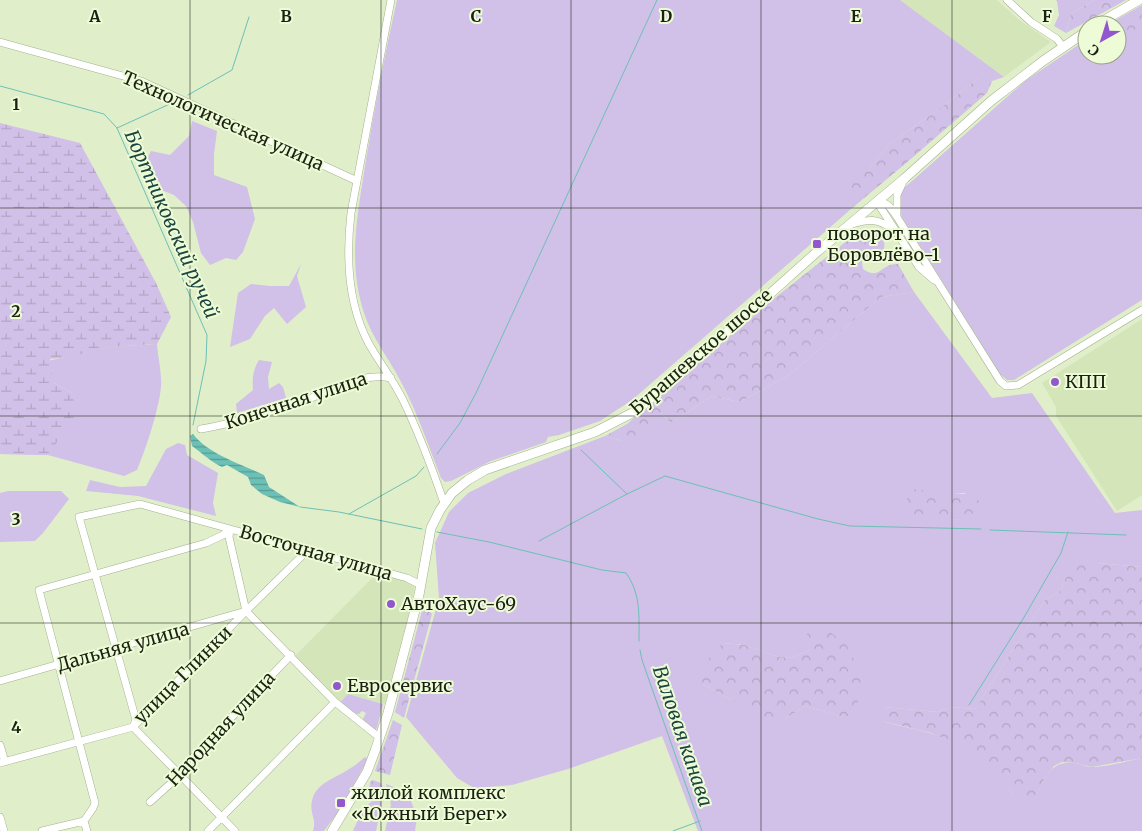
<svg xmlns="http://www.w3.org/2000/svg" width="1142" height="831" font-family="Merriweather,serif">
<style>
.built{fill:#d4e5ba}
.green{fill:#d1c0e7;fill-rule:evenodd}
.forest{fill:url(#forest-crowns)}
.wetland{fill:url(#wetland-marsh)}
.water{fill:url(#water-rules)}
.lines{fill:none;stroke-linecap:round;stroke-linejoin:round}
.stream{stroke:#6cc0b6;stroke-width:1}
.minor-casing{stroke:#a3b18f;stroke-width:8}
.major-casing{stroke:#a3b18f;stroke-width:10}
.minor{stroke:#fff;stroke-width:7}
.major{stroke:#fff;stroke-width:9}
.grid{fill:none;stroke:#1b2012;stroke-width:1;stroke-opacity:0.55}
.poi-dot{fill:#9357cd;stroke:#edfcd7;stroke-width:2}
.labels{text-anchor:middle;stroke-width:4;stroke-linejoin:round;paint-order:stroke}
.street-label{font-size:18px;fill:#1b2012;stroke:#edfcd7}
.poi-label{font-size:18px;fill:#1b2012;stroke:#edfcd7;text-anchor:start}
.water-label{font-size:19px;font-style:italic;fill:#1d4540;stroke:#edfcd7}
.grid-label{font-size:16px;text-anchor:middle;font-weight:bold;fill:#1b2012;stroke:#edfcd7;stroke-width:4;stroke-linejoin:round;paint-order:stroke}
</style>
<defs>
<pattern id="forest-crowns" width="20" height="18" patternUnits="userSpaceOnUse" patternTransform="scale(1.25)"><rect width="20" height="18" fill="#d1c0e7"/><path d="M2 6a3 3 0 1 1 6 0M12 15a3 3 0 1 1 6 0" fill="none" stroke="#b3a5c5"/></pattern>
<pattern id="wetland-marsh" width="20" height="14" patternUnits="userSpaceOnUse" patternTransform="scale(1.25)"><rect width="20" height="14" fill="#d1c0e7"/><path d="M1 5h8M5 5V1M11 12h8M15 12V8" fill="none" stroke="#b3a5c5"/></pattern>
<pattern id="water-rules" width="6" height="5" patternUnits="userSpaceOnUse" patternTransform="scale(1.25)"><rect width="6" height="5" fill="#6cc0b6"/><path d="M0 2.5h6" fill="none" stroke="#589c93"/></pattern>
</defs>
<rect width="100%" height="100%" fill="#e0efca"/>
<path class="built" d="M900,0H997L1018,19L1051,42L1004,77Z
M1142,319V495L1117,511L1056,416V407L1042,383Z
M377,573L405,580L415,585L406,628L385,704L348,694L339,702L295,656Z"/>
<path class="green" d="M397,0H900L1004,77L992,81L982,75L950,101L889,144L868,171L850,198L851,209L632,400L600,421L559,435L548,437L546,442L491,461L451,481L445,482L441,478C428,445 417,411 400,380C388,357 372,338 364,313C347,261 358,212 366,160C375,106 385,53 397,0Z
M1055,0H1094L1071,14L1066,33L1054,26L1059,15L1057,1Z
M1142,5V300L1014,380H1007L1000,374L902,217L899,206L900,196L903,189L1025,81L1087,39V55H1117V25H1107Z
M192,121L217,131L214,154V175L247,187L255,219L243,252L236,260L226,258L210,265L201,253L193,222L186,206L174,195L159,189L143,167L151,151L170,155L189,136Z
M301,264L297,276L306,307L287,324L274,308L265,316L250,339L230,347L238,293L251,284L270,286H289Z
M914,292L992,398L1032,393L1115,513L1142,510V567L1098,563L1066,577L1060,591L1045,600L975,709L951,707L938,712L884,707L882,721C910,729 944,734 970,748C986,758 1002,782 1014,796L1036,795C1046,777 1051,760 1074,763C1080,763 1086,767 1092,767C1106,767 1128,761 1142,758V831H698L662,736L568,769L512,785L474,788L457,778L406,717L439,598L435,543L449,512L468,493L506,474L605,436L623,441L660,412L671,423L712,396L740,402L789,375L881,297ZM965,493L962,520L940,518L953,494ZM723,643L745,645L776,656L789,658L811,650L843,717L805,706L783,720L733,701L703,684Z
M157,344C158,358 162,373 161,387C159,409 146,449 137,470L124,476L48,455L0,454V449L72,393L53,382L35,364L108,347Z
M259,360L272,362L268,377L269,389L279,383L283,387L286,398L237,413L236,404L253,390C252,378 253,370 259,360Z
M178,443L185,445L187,455L218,473L213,503L216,516L138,496L86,491L90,480L120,487L146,486L166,449Z
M8,491H61L69,499L43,533L35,541L0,542V493Z
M348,694L383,704L377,728L374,731L362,721L366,713L362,711L359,714L351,713L340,702Z
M365,757L368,759L339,811L324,831H313C317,818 309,813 312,801C316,782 335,779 349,769C355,766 360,761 365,757Z
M386,784L408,793L417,817L415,831H385L391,805Z
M382,795L380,813L376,831H353C358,819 369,798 382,795Z"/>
<path class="forest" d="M1094,0H1126L1066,33L1071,14Z
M1142,12V25L1117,40V26Z
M983,74L992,81L987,93L905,164L851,209L848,187L857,169L868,171L889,144L950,101Z
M878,230C880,233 884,238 884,242C887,255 872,260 862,262L863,269C881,281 880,263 898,264L914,292L881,297L789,375L740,402L712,396L671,423L660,412L638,442L623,441L605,436L627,424L776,297L848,240L863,231Z
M912,489L953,494H973L979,501L972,515L962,520L913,517L908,505L906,490Z
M1098,563L1142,567V758L1092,767L1076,763L1062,762L1054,766L1045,778L1036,795L1023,800L1014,796L992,770L970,749L931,733L882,721L879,716L884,707L938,712L951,707L975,709L1045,600L1060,591L1066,577L1075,565Z
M423,607H425L432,614L404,718L395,712Z
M814,628L830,632L846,644L856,664L861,682L856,714L843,717L805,706L783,720L763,721L733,701L703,684L698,670L723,643L745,645L776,656L789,658L811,650L806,635Z
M393,720L402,725L390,775L375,771Z
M373,780L381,783L384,790V792L373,795L369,794L370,782Z"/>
<path class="wetland" d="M0,123L80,143L156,283L171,317L157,344L108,347L70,357L50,359L53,382L72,393L76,407L74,417L48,455L0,454Z"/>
<path class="water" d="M193,434C208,454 241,464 264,475L269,487L300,507L280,502L262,494L251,485L248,477L227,465L222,467C211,462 202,453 192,446L190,436Z"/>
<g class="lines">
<path class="stream" d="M0,86L104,114L117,128L207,335L206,361L193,425
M188,95L232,70L249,17
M117,128L172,103
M581,450L627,494
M437,454L460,423L476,393L657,0
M300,507L339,512L422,529
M349,514L416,476L424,467
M990,530L1126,535
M437,532L489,542L602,570L626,573C641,594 639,616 639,641
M539,541L627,494L665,476L818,519L850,526L981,529
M640,650L642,660L702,831
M969,705L1023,619L1061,553L1068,532
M673,831L700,821"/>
<defs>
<path id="minor" d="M391,0L351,213C346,256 348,305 369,344C380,363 393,380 403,400C419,433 432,468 444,503
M1007,0L1031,22L1057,39L1063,47
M0,42L141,81L357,181
M877,202C888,201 892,210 897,217L1000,381L1006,386L1018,385L1142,310
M877,202L919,267L934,280
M897,214V195L903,182
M851,224C870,219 876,218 893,229
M201,429C237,423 271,411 306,400C334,390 360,372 391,378
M246,611L335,702L380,738
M0,681L246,611L308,550
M0,745L5,762
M0,763L133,727L246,611L229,537L230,529L140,504L79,517L136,720L133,727L235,831
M150,802L180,775L186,765L291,655
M0,817L4,831
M42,831L84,821
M87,831L84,821L93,808L95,803L39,590L206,543L223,535L230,529L407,578L421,585
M208,831L335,702"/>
<path id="major" d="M1096,25L1139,0
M332,831L367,772L375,751L388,713L419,595L431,528L440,510L452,493L468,480L485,470L595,432L636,411L726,333L818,251L905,178L991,101L1043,61L1087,31"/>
</defs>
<use href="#minor" class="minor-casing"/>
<use href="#major" class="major-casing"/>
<use href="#minor" class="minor"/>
<use href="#major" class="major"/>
</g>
<path class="grid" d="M190,0V831M381,0V831M571,0V831M761,0V831M952,0V831M0,208H1142M0,416H1142M0,623H1142"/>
<g class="poi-dot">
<rect x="812" y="239" width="10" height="10" rx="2.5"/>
<circle cx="1055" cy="382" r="5"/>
<circle cx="391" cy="604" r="5"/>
<circle cx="337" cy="686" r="5"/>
<rect x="336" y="798" width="10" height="10" rx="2.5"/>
</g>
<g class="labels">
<g class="street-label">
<text transform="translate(223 121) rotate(24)" y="6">Технологическая улица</text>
<text transform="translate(701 352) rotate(-41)" y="6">Бурашевское шоссе</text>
<text transform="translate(296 401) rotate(-18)" y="6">Конечная улица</text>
<text transform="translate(316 553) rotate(16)" y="6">Восточная улица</text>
<text transform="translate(123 647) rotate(-16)" y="6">Дальняя улица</text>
<text transform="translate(183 675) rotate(-45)" y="6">улица Глинки</text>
<text transform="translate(221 729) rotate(-47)" y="6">Народная улица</text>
</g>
<g class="poi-label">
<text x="827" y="240">поворот на<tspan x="827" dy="21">Боровлёво-1</tspan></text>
<text x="1065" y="388">КПП</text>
<text x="401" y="610">АвтоХаус-69</text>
<text x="347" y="692">Евросервис</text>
<text x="351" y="799">жилой комплекс<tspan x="351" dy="21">«Южный Берег»</tspan></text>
</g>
<g class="water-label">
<text transform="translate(172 224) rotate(66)" y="7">Бортниковский ручей</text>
<text transform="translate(683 736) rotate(71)" y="7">Валовая канава</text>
</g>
</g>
<g class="grid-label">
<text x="95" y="22">A</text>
<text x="286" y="22">B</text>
<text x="476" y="22">C</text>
<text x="666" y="22">D</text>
<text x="856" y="22">E</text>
<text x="1047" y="22">F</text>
<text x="16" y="110">1</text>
<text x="16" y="317">2</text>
<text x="16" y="525">3</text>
<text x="16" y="733">4</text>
</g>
<g transform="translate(1102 40) rotate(219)"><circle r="24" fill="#edfcd7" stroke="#99a488"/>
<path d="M0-4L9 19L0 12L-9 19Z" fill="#9357cd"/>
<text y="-8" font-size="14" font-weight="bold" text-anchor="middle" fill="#1b2012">С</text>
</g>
</svg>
